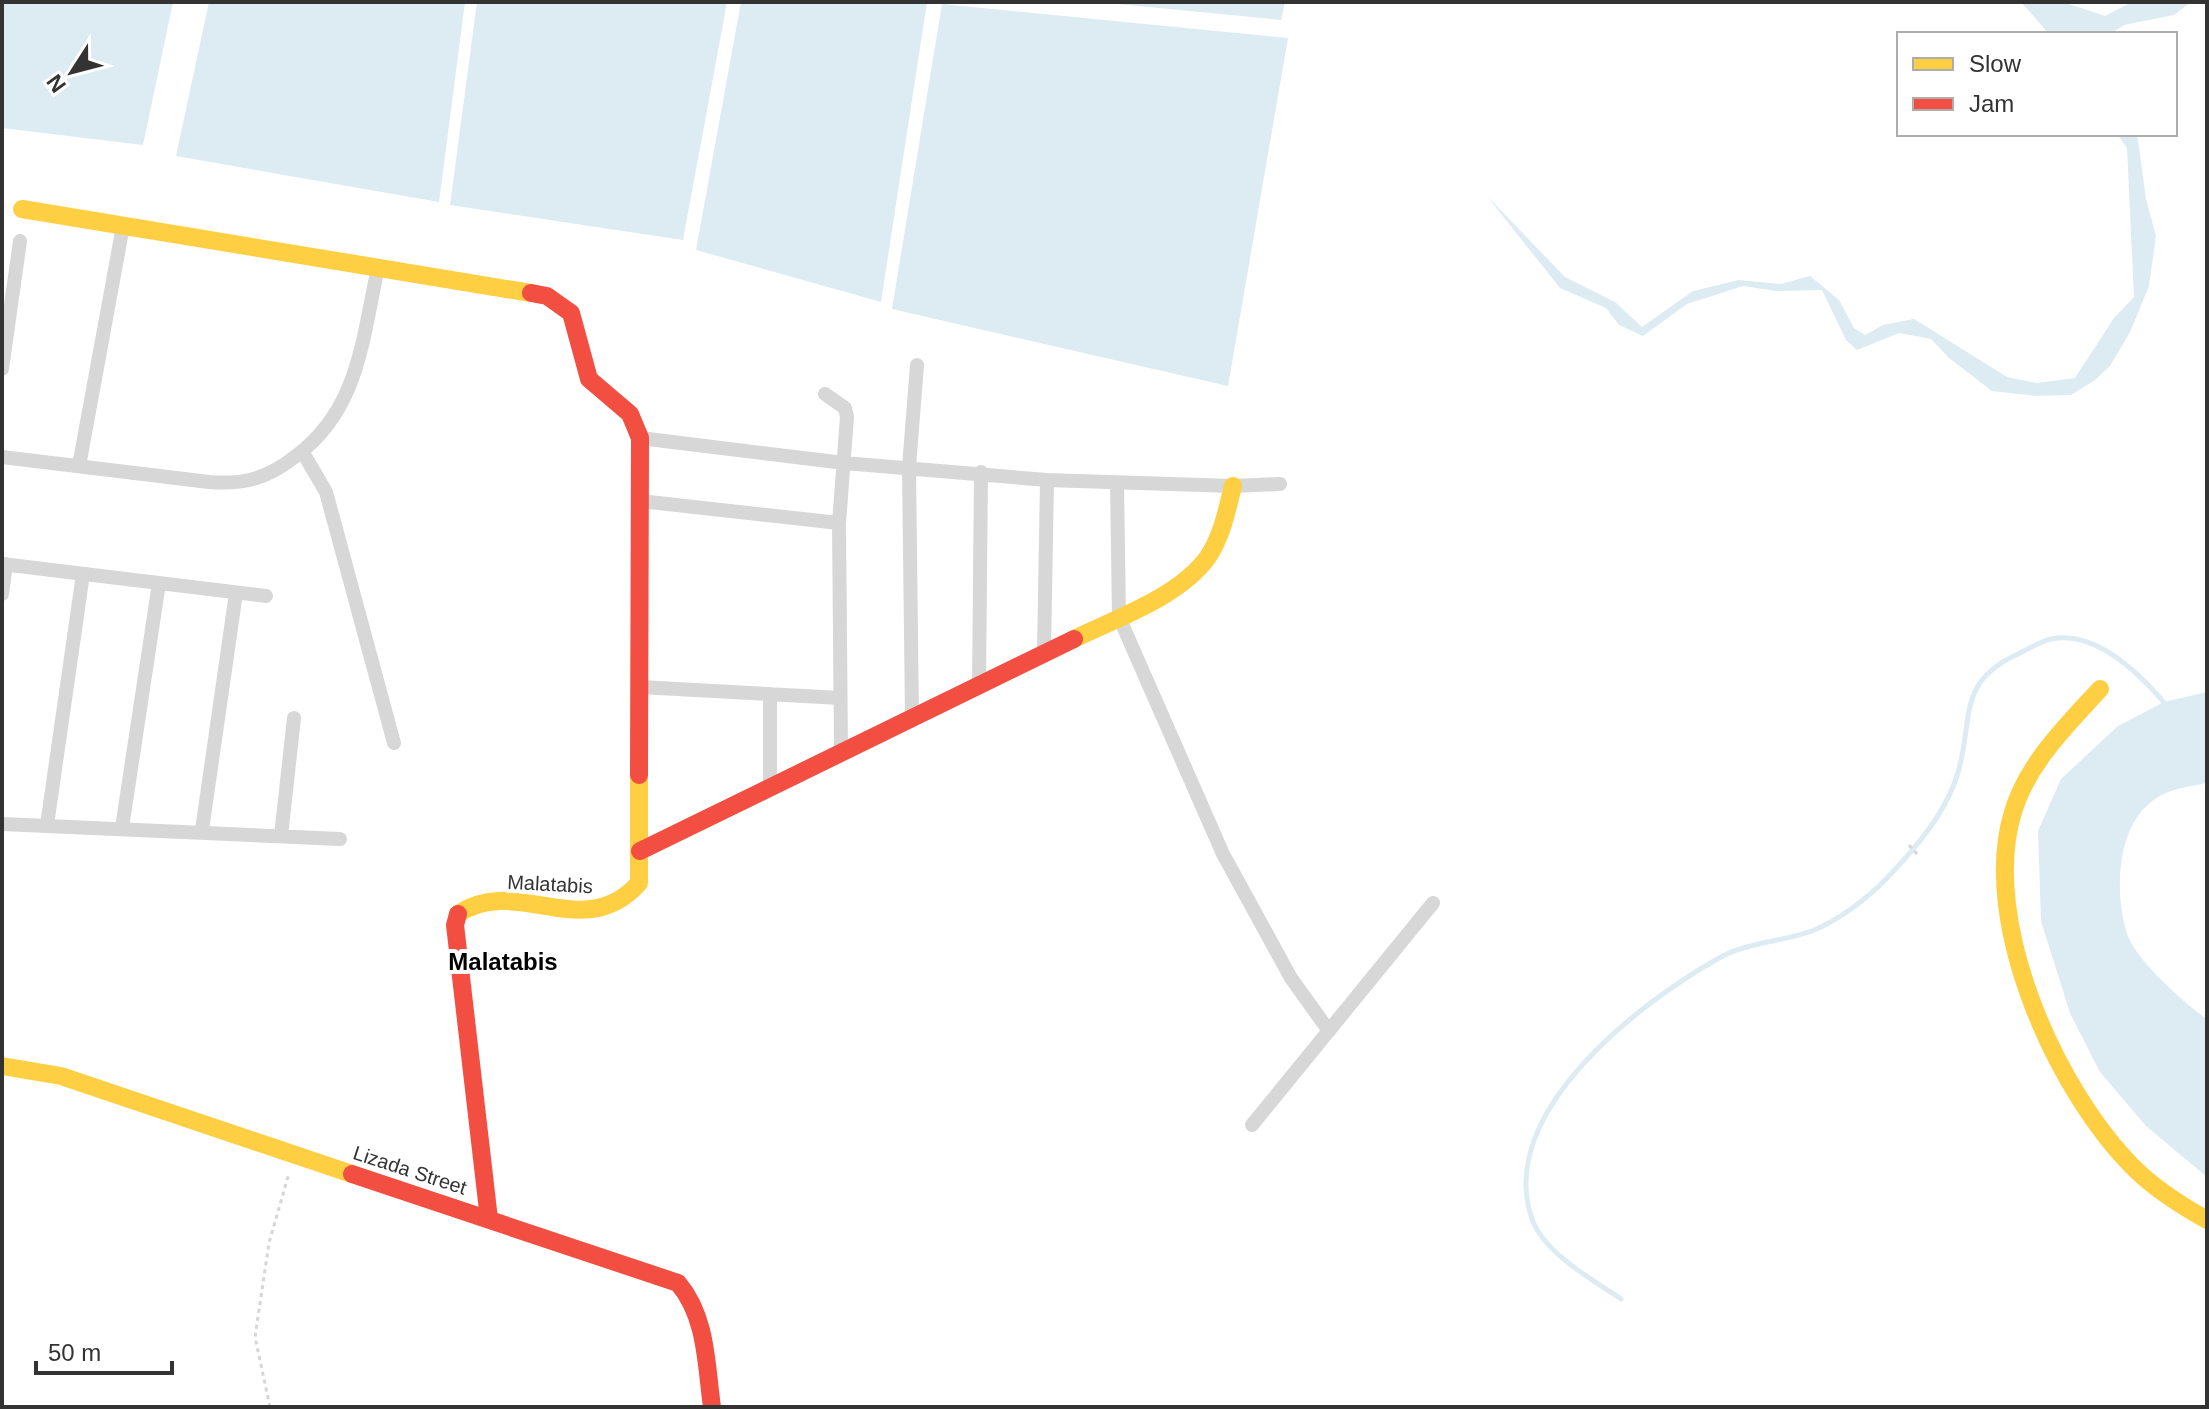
<svg xmlns="http://www.w3.org/2000/svg" width="2209" height="1409" font-family="Arial,sans-serif">
<style>
.water{fill:#ddebf3}
.lines{fill:none;stroke-linecap:round;stroke-linejoin:round}
.stream{stroke:#ddebf3;stroke-width:5}
.path{stroke:#d6d6d6;stroke-width:3;stroke-dasharray:4 4;stroke-linecap:butt}
.street{stroke:#d7d7d7;stroke-width:14}
.slow{stroke:#ffcf43;stroke-width:18}
.jam{stroke:#f24e42;stroke-width:18}
.labels{text-anchor:middle;stroke-width:8;stroke-linejoin:round;paint-order:stroke}
.street-label{font-size:20px;fill:#333;stroke:#fff}
.quarter-label{font-size:24px;font-weight:bold;fill:#000;stroke:#fff}
</style>
<rect width="100%" height="100%" fill="#fff"/>
<path class="water" d="M2,2H173L143,145L2,128Z
M209,2H465L439,202L176,156Z
M477,2H727L683,240L450,205Z
M741,2H927L881,302L696,250Z
M1097,2H1285L1281,20Z
M2021,2H2063L2105,16L2132,2H2191L2174,15L2124,25L2110,34H2049Z
M942,4L1288,38L1228,386L892,309Z
M2117,134H2136L2138,140L2146,199L2156,236L2149,286L2130,332L2110,366L2095,380L2071,395L2037,396L1992,391L1949,358L1931,339L1899,333L1857,350L1846,340L1822,290L1776,291L1743,286L1687,304L1643,336L1619,325L1606,308L1560,288L1487,196L1565,277L1615,302L1642,327L1693,291L1739,280L1781,284L1810,276L1839,300L1854,328L1865,335L1883,325L1914,319L2007,377L2037,383L2075,378L2114,318L2134,297L2127,148Z
M2207,692V783C2187,787 2166,789 2150,803C2116,830 2114,897 2128,936C2137,961 2185,1004 2207,1019V1177L2146,1126L2100,1072L2070,1013L2041,921L2038,831L2061,779L2118,726L2164,702Z"/>
<g class="lines">
<path class="stream" d="M1621,1299C1593,1280 1544,1253 1532,1219C1495,1113 1639,1003 1719,958C1748,942 1781,942 1812,931C1837,921 1867,899 1886,879C1915,849 1948,811 1959,769C1973,716 1958,681 2018,654C2028,649 2041,641 2051,639C2097,630 2141,675 2167,706"/>
<path class="path" d="M1909,845L1918,855
M270,1407L255,1337L269,1243L289,1173"/>
<path class="street" d="M2,369L20,241
M825,394L845,408L847,417L839,523L841,751
M640,438L844,463L1047,480L1233,486L1280,484
M302,451L326,492L394,743
M2,457L209,482C245,485 268,478 296,456C359,409 362,340 378,268
M79,466L123,226
M1117,483L1119,617L1223,854L1291,978L1329,1031
M640,501L839,523
M2,564L266,596
M2,594L6,564
M1044,653L1047,480
M979,685L981,472
M640,687L840,698
M912,717L909,467L917,365
M770,787V694
M2,824L340,839
M47,825L83,574
M122,828L159,583
M202,830L236,593
M281,836L294,718
M1252,1125L1433,903"/>
<path class="slow" d="M22,209L531,293
M1074,639C1117,618 1179,597 1208,557C1222,536 1227,510 1233,486
M2100,689C2067,725 2027,764 2013,812C1979,922 2058,1095 2137,1171C2158,1191 2182,1206 2207,1220
M458,914C517,874 584,945 639,883V775
M2,1066L61,1076L352,1174"/>
<path class="jam" d="M531,293L547,296L571,313L589,379L630,414L640,438L639,775
M640,851L1074,639
M458,914L455,925L489,1219
M352,1174L678,1283C707,1317 706,1365 712,1407"/>
</g>
<g class="labels">
<g class="street-label">
<text transform="translate(550 884) rotate(3)" y="7">Malatabis</text>
<text transform="translate(410 1170) rotate(18)" y="7">Lizada Street</text>
</g>
<g class="quarter-label">
<text x="503" y="970">Malatabis</text>
</g>
</g>
<rect width="2209" height="1409" fill="none" stroke="#333333" stroke-width="8"/>
<rect x="1897" y="32" width="280" height="104" fill="#ffffff" stroke="#adadad" stroke-width="2"/>
<rect x="1913" y="58" width="40" height="12" fill="#ffcf43" stroke="#adadad" stroke-width="2"/>
<text x="1969" y="72" font-size="24" fill="#333333">Slow</text>
<rect x="1913" y="98" width="40" height="12" fill="#f24e42" stroke="#adadad" stroke-width="2"/>
<text x="1969" y="112" font-size="24" fill="#333333">Jam</text>
<g transform="translate(72 72) rotate(234)" stroke="#ffffff" stroke-width="6" paint-order="stroke">
<path d="M0-6L14 30L0 20L-14 30Z" fill="#333333"/>
<text y="-12" font-size="22" font-weight="bold" text-anchor="middle" fill="#333333">N</text>
</g>
<path d="M36 1361v12h136v-12" fill="none" stroke="#333333" stroke-width="4"/>
<text x="48" y="1361" font-size="24" fill="#333333" stroke="#ffffff" stroke-width="6" paint-order="stroke">50 m</text>
</svg>
